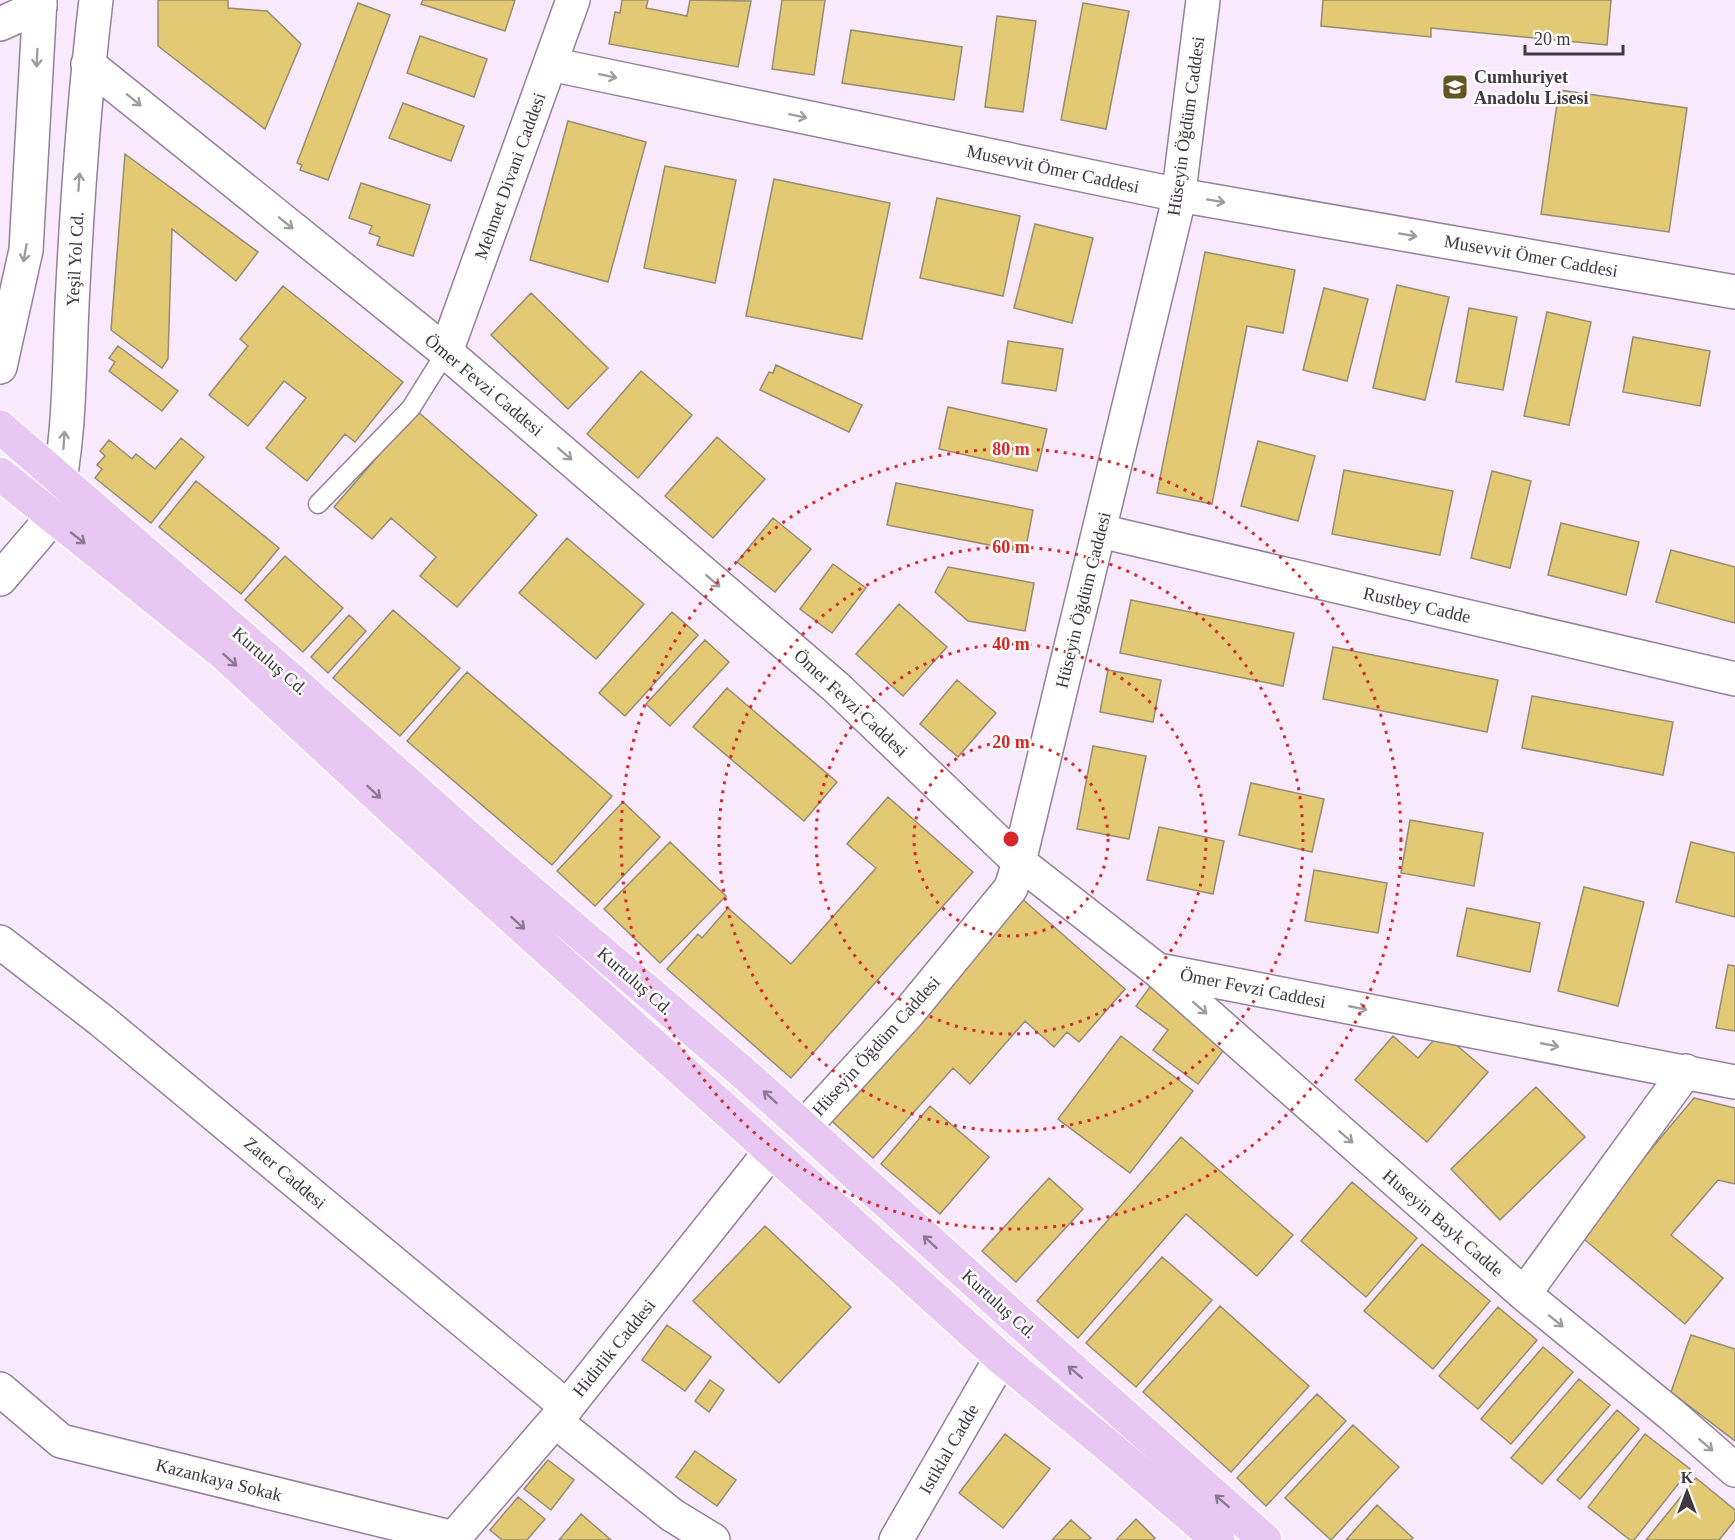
<svg xmlns="http://www.w3.org/2000/svg" width="1735" height="1540" font-family="'Times New Roman',serif">
<style>
.building{fill:#e4c975;stroke:#958c72;stroke-width:1.5}
.lines{fill:none;stroke-linecap:round;stroke-linejoin:round}
.service-casing{stroke:#938298;stroke-width:21}
.minor-casing{stroke:#938298;stroke-width:36}
.tertiary-casing{stroke:#938298;stroke-width:36}
.primary-casing{stroke:#fff;stroke-width:36}
.service{stroke:#fff;stroke-width:18}
.minor{stroke:#fff;stroke-width:33}
.tertiary{stroke:#fff;stroke-width:33}
.primary{stroke:#e8c8f2;stroke-width:33}
.oneway{stroke:#9f9ca0}
.oneway2{stroke:#8b7991}
.ring{fill:none;stroke:#d62828;stroke-width:3;stroke-dasharray:3 6}
.labels{text-anchor:middle;stroke-width:5;stroke-linejoin:round;paint-order:stroke}
.poi-label{font-size:18px;font-weight:bold;fill:#3f3841;stroke:#fcfcfc;text-anchor:start}
.street-label{font-size:18px;fill:#3f3841;stroke:#fcfcfc}
.centre{fill:#d62828;stroke:#fcfcfc;stroke-width:3}
.ring-label{font-size:18px;text-anchor:middle;font-weight:bold;fill:#d62828;stroke:#fcfcfc;stroke-width:5;stroke-linejoin:round;paint-order:stroke}
</style>
<rect width="100%" height="100%" fill="#f8e9fd"/>
<path class="building" d="M158,0H228V8L267,11L301,44L265,129L158,46Z
M423,0H515L505,31L421,4Z
M622,0H648L646,8L687,16L690,0L751,1L738,67L609,44L615,12L620,13Z
M782,0H825L814,75L772,69Z
M1323,0H1611L1607,45L1431,28V37L1321,26Z
M358,3L390,15L328,180L300,170L302,165L297,163Z
M1083,3L1129,11L1106,129L1061,120Z
M997,16L1036,21L1023,112L985,107Z
M851,30L962,47L954,100L842,83Z
M420,36L487,59L474,97L407,73Z
M1559,90L1687,108L1669,232L1541,214Z
M403,103L464,126L451,161L389,138Z
M568,121L646,142L608,282L530,260Z
M125,154L258,252L236,281L172,229L168,359L162,368L111,330Z
M665,166L736,180L715,283L644,268Z
M774,179L890,203L862,339L746,316Z
M361,183L430,205L413,256L377,245L380,237L369,233L372,226L349,218Z
M937,198L1020,216L1003,296L920,278Z
M1035,224L1093,238L1072,323L1014,308Z
M1205,252L1295,270L1283,333L1247,326L1212,504L1157,493Z
M1397,285L1449,297L1425,400L1373,388Z
M283,286L403,382L355,442L345,434L307,481L266,448L306,398L284,381L248,426L209,395L248,346L240,339Z
M1324,288L1368,299L1347,381L1303,370Z
M531,293L608,368L568,409L491,335Z
M1469,308L1517,317L1503,390L1456,382Z
M1547,312L1591,322L1569,425L1524,416Z
M1633,337L1710,351L1700,406L1623,392Z
M1008,341L1063,349L1056,391L1002,383Z
M118,346L178,391L162,411L109,371L115,362L109,358Z
M776,365L862,405L849,432L760,390L769,372L773,373Z
M641,371L692,415L638,478L587,434Z
M948,407L1047,429L1037,471L939,449Z
M417,411L537,515L457,607L420,576L436,557L391,518L372,539L334,507Z
M717,437L765,479L713,538L665,496Z
M181,438L204,457L151,523L95,478L102,469L97,465L105,456L100,451L109,440L132,459L136,454L155,469Z
M1258,441L1315,456L1298,521L1241,506Z
M1344,470L1453,491L1440,555L1332,534Z
M1492,471L1531,481L1510,568L1471,558Z
M196,481L279,548L241,594L159,527Z
M896,483L1033,510L1025,552L887,525Z
M773,518L811,549L775,592L737,562Z
M1561,523L1639,542L1626,595L1548,575Z
M567,538L644,604L596,659L519,593Z
M1671,550L1735,567V623L1656,602Z
M285,556L343,608L303,652L245,600Z
M833,564L866,588L832,633L800,609Z
M948,567L1034,583L1025,631L968,621L935,592Z
M1131,600L1294,633L1283,686L1120,653Z
M899,604L947,647L903,696L856,654Z
M393,610L460,668L400,736L333,678Z
M672,612L698,635L625,716L599,693Z
M349,615L366,631L328,673L311,657Z
M705,640L729,662L670,726L646,704Z
M1333,647L1498,680L1487,732L1323,699Z
M1108,670L1161,680L1153,722L1100,712Z
M467,672L612,796L552,865L407,741Z
M957,680L996,713L958,757L920,724Z
M727,688L837,782L804,821L693,727Z
M1532,696L1673,722L1663,775L1522,748Z
M1093,746L1146,756L1129,839L1077,829Z
M1251,783L1324,799L1312,852L1239,835Z
M888,797L973,872L791,1078L667,969L698,934L702,938L728,908L791,964L876,868L847,844Z
M623,802L660,837L595,906L557,871Z
M1410,820L1483,833L1474,886L1401,873Z
M1159,827L1224,841L1213,894L1147,880Z
M670,842L726,896L660,963L604,909Z
M1691,842L1735,853V917L1676,902Z
M1314,870L1387,883L1378,933L1305,921Z
M1584,887L1644,902L1618,1006L1558,991Z
M1020,897L1125,989L1079,1042L1067,1032L1054,1047L1025,1021L970,1084L953,1068L873,1158L826,1116Z
M1467,908L1540,923L1530,972L1457,956Z
M1728,965L1735,966V1031L1716,1028Z
M1155,980L1233,1038L1198,1084L1153,1050L1168,1030L1136,1006Z
M1441,1032L1488,1072L1427,1142L1355,1080L1393,1036L1418,1058Z
M1121,1036L1193,1091L1130,1173L1058,1119Z
M1536,1087L1585,1137L1500,1220L1451,1169Z
M1694,1098L1735,1108V1184L1718,1180L1671,1235L1723,1278L1685,1324L1579,1235Z
M930,1106L989,1157L940,1214L881,1164Z
M1181,1137L1293,1235L1257,1276L1186,1214L1078,1338L1037,1301Z
M1049,1178L1083,1209L1016,1282L982,1251Z
M1352,1182L1417,1238L1366,1297L1301,1241Z
M765,1226L851,1307L779,1383L693,1301Z
M1422,1244L1490,1301L1433,1369L1364,1311Z
M1162,1257L1212,1300L1136,1387L1086,1343Z
M1220,1306L1309,1386L1231,1472L1143,1392Z
M1498,1307L1537,1340L1478,1409L1439,1376Z
M667,1325L711,1357L685,1391L642,1360Z
M1691,1335L1735,1349V1441L1671,1392Z
M1543,1347L1573,1372L1511,1444L1481,1419Z
M1579,1379L1610,1405L1542,1484L1511,1458Z
M710,1380L724,1390L709,1412L695,1401Z
M1317,1394L1346,1421L1266,1506L1237,1478Z
M1617,1410L1639,1429L1580,1499L1557,1480Z
M1353,1425L1399,1467L1331,1540L1285,1498Z
M1005,1434L1050,1469L1003,1528L959,1493Z
M1645,1434L1690,1469L1634,1540H1630L1588,1507Z
M695,1451L736,1480L717,1506L676,1477Z
M548,1460L574,1480L551,1510L524,1489Z
M1696,1478L1735,1510V1520L1719,1540H1646Z
M518,1497L545,1519L527,1540H502L490,1530Z
M1377,1505L1413,1538L1411,1540H1346Z
M581,1514L611,1540H559Z
M1136,1519L1155,1538L1153,1540H1116Z
M1071,1520L1091,1538L1089,1540H1052Z"/>
<g class="lines">
<defs>
<path id="service" d="M318,504L411,408L446,352"/>
<path id="minor" d="M0,24L40,6
M88,64L446,352L837,688L1019,862L1156,969L1524,1294L1672,1415L1735,1470
M550,64L1179,195L1735,292
M446,352L573,0
M1100,531L1735,679
M0,579L52,518
M0,942L102,1021L567,1407
M1158,970L1735,1082
M804,1127L909,1012L1011,888L1019,862L1177,207L1203,0
M1524,1294L1686,1071
M0,1389L61,1441L454,1538
M555,1421L672,1515L713,1540"/>
<path id="tertiary" d="M0,367L26,250L40,0
M55,504C70,441 69,370 72,305C77,203 84,101 96,0
M452,1540L567,1407L771,1151
M896,1540L1001,1358"/>
<path id="primary" d="M0,427L294,682L495,861L748,1077L1016,1319L1265,1540
M0,474L224,654L397,814L1001,1358L1107,1445L1218,1540"/>
</defs>
<use href="#service" class="service-casing"/>
<use href="#minor" class="minor-casing"/>
<use href="#tertiary" class="tertiary-casing"/>
<use href="#primary" class="primary-casing"/>
<use href="#service" class="service"/>
<use href="#minor" class="minor"/>
<use href="#tertiary" class="tertiary"/>
<use href="#primary" class="primary"/>
</g>
<defs><path id="oneway-shaft" d="M-6 0H5M1.5-3L5.5 0L1.5 3" fill="none" stroke-width="1.6" stroke-linecap="round" stroke-linejoin="round" transform="scale(1.5)"/></defs>
<g class="oneway">
<use href="#oneway-shaft" transform="translate(37 58) rotate(93)"/>
<use href="#oneway-shaft" transform="translate(608 76) rotate(12)"/>
<use href="#oneway-shaft" transform="translate(134 100) rotate(39)"/>
<use href="#oneway-shaft" transform="translate(798 116) rotate(12)"/>
<use href="#oneway-shaft" transform="translate(79 182) rotate(-86)"/>
<use href="#oneway-shaft" transform="translate(1216 201) rotate(10)"/>
<use href="#oneway-shaft" transform="translate(286 223) rotate(39)"/>
<use href="#oneway-shaft" transform="translate(1408 235) rotate(10)"/>
<use href="#oneway-shaft" transform="translate(25 253) rotate(100)"/>
<use href="#oneway-shaft" transform="translate(64 440) rotate(-86)"/>
<use href="#oneway-shaft" transform="translate(565 454) rotate(41)"/>
<use href="#oneway-shaft" transform="translate(713 581) rotate(41)"/>
<use href="#oneway-shaft" transform="translate(1200 1008) rotate(41)"/>
<use href="#oneway-shaft" transform="translate(1358 1008) rotate(11)"/>
<use href="#oneway-shaft" transform="translate(1550 1045) rotate(11)"/>
<use href="#oneway-shaft" transform="translate(1346 1137) rotate(41)"/>
<use href="#oneway-shaft" transform="translate(1556 1321) rotate(39)"/>
<use href="#oneway-shaft" transform="translate(1706 1445) rotate(41)"/>
</g>
<g class="oneway2">
<use href="#oneway-shaft" transform="translate(78 538) rotate(38)"/>
<use href="#oneway-shaft" transform="translate(230 660) rotate(42)"/>
<use href="#oneway-shaft" transform="translate(374 792) rotate(43)"/>
<use href="#oneway-shaft" transform="translate(518 923) rotate(42)"/>
<use href="#oneway-shaft" transform="translate(770 1097) rotate(-138)"/>
<use href="#oneway-shaft" transform="translate(930 1242) rotate(-138)"/>
<use href="#oneway-shaft" transform="translate(1075 1372) rotate(-139)"/>
<use href="#oneway-shaft" transform="translate(1222 1501) rotate(-139)"/>
</g>
<g class="ring">
<circle cx="1011" cy="839" r="97"/>
<circle cx="1011" cy="839" r="195"/>
<circle cx="1011" cy="839" r="292"/>
<circle cx="1011" cy="839" r="390"/>
</g>
<defs>
<symbol id="school-square" viewBox="-11 -11 22 22"><rect x="-9" y="-9" width="18" height="18" rx="4" fill="#645522" stroke="#fcfcfc"/><path d="M0-5L7-2L0 1L-7-2ZM-4 1L0 2.5L4 1V4Q0 6-4 4Z" fill="#fff"/></symbol>
</defs>
<g fill-rule="evenodd">
<use href="#school-square" x="1440" y="72" width="30" height="30"/>
</g>
<g class="labels">
<g class="poi-label">
<text x="1474" y="83">Cumhuriyet<tspan x="1474" dy="21">Anadolu Lisesi</tspan></text>
</g>
<g class="street-label">
<text transform="translate(1186 126) rotate(-82)" y="6">Hüseyin Öğdüm Caddesi</text>
<text transform="translate(1053 169) rotate(12)" y="6">Musevvit Ömer Caddesi</text>
<text transform="translate(510 176) rotate(-70)" y="6">Mehmet Divani Caddesi</text>
<text transform="translate(1531 256) rotate(10)" y="6">Musevvit Ömer Caddesi</text>
<text transform="translate(75 259) rotate(-87)" y="6">Yeşil Yol Cd.</text>
<text transform="translate(484 385) rotate(40)" y="6">Ömer Fevzi Caddesi</text>
<text transform="translate(1083 600) rotate(-76)" y="6">Hüseyin Öğdüm Caddesi</text>
<text transform="translate(1417 605) rotate(13)" y="6">Rustbey Cadde</text>
<text transform="translate(270 661) rotate(41)" y="6">Kurtuluş Cd.</text>
<text transform="translate(851 703) rotate(43)" y="6">Ömer Fevzi Caddesi</text>
<text transform="translate(635 981) rotate(41)" y="6">Kurtuluş Cd.</text>
<text transform="translate(1253 988) rotate(11)" y="6">Ömer Fevzi Caddesi</text>
<text transform="translate(876 1046) rotate(-48)" y="6">Hüseyin Öğdüm Caddesi</text>
<text transform="translate(285 1173) rotate(40)" y="6">Zater Caddesi</text>
<text transform="translate(1443 1223) rotate(41)" y="6">Huseyin Bayk Cadde</text>
<text transform="translate(999 1304) rotate(42)" y="6">Kurtuluş Cd.</text>
<text transform="translate(614 1348) rotate(-51)" y="6">Hidirlik Caddesi</text>
<text transform="translate(949 1449) rotate(-60)" y="6">Istiklal Cadde</text>
<text transform="translate(219 1480) rotate(14)" y="6">Kazankaya Sokak</text>
</g>
</g>
<circle cx="1011" cy="839" r="9" class="centre"/>
<g class="ring-label">
<text x="1011" y="455">80 m</text>
<text x="1011" y="553">60 m</text>
<text x="1011" y="650">40 m</text>
<text x="1011" y="748">20 m</text>
</g>
<g transform="translate(1687 1492)" stroke="#fcfcfc" stroke-width="4.5" paint-order="stroke">
<path d="M0-4.5L10 22L0 15L-10 22Z" fill="#3f3841"/>
<text y="-9" font-size="16" font-weight="bold" text-anchor="middle" fill="#3f3841">K</text>
</g>
<path d="M1525 45v9h98v-9" fill="none" stroke="#3f3841" stroke-width="3"/>
<text x="1534" y="45" font-size="18" fill="#3f3841" stroke="#fcfcfc" stroke-width="4.5" paint-order="stroke">20 m</text>
</svg>
